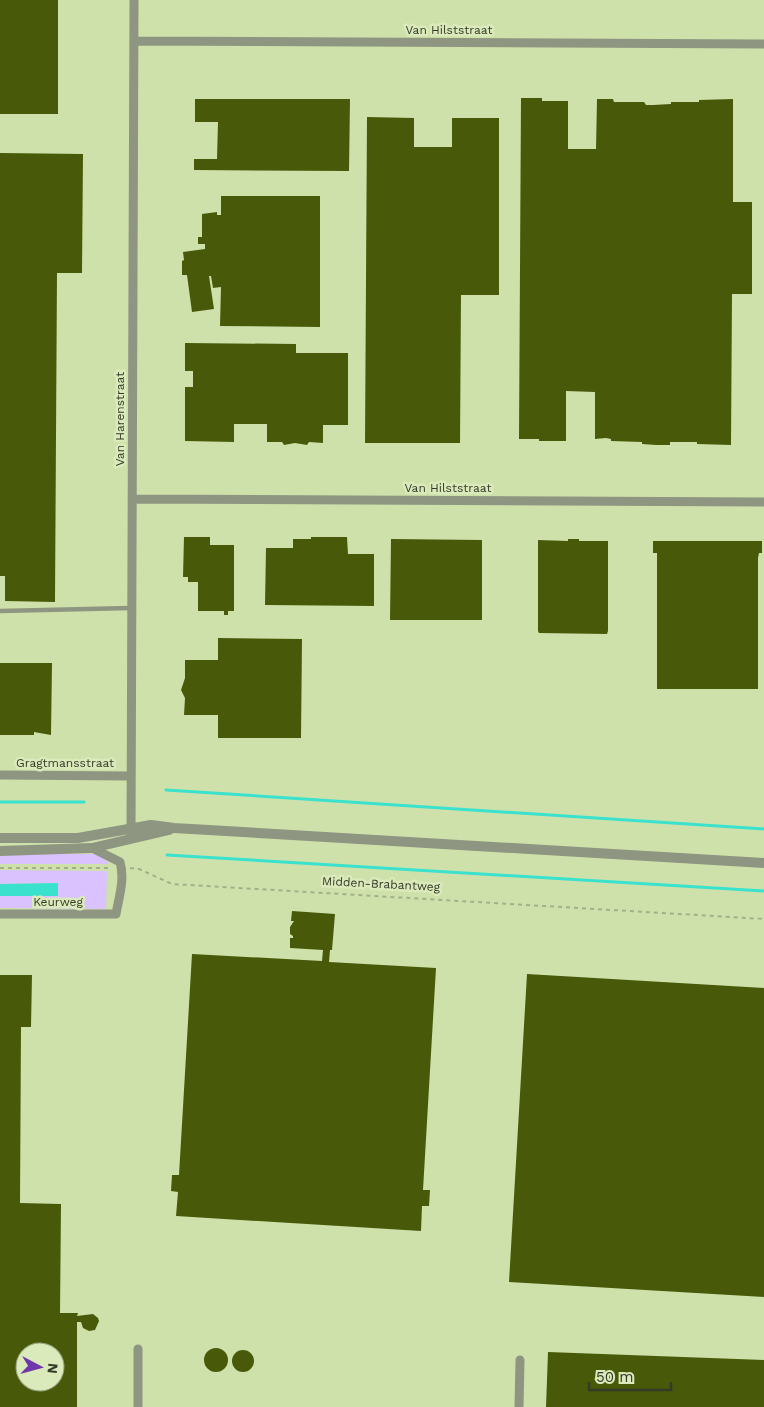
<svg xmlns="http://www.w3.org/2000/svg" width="764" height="1407" font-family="'Work Sans',sans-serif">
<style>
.built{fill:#cfe1aa;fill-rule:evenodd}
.green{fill:#d9c2fe}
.water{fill:#3ae2cd}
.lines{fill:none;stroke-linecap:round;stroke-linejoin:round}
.stream{stroke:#3ae2cd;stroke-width:3}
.building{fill:#485a09;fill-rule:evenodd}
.path{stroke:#a4af8a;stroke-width:2;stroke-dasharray:4 4;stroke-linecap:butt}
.service{stroke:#8e9581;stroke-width:4.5}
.minor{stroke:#8e9581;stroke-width:9}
.tertiary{stroke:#8e9581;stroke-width:10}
.labels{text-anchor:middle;stroke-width:5;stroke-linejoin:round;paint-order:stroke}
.street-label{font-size:12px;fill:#363b29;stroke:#dbeabb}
</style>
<rect width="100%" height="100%" fill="#dbeabb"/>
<path class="built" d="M0,0H764V1407H0ZM25,1352H55V1382H25Z"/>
<path class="green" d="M0,854H101L109,864H0Z
M0,870L107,871L106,909L0,908V896H58V883L0,884Z"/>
<path class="water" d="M58,883V896H0V884Z"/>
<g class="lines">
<path class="stream" d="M166,790L764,829
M0,802H84
M167,855L764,891"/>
</g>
<path class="building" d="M0,0H58V114H0Z
M521,98H542V101H568V149H596L597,99H613L614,102H644L646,105H653L671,104V102H699V100L733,99V202H752V294H732L731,445L697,444V442H670V445H656L642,444V442L611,441V439L606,438L595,439V392L566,391V441H539V439H519Z
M195,99H350L349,171L194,170V159H217L218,122H195Z
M367,117L414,118V147H452V118H499V295H461L460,443H365Z
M0,153L83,154L82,273H57L55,602L5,601V576H0Z
M221,196H320V327L220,326L221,287L213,288L211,276H209L214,309L192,312L187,275H182V261L184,260L183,252L205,249V244H198V237H202V214L217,212V215H221Z
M185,343L296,344V353H348V425H323V443L309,442L307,445L295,443L284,445L282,442H267V424H234V442L185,441V387H193V371H185Z
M184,537H210V545H234V611H228V615H224V611H198V582H188V577H183Z
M311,537H347L348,554H374V606L265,605L266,548H293V539H311Z
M391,539L482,540V620H390Z
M568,539H579V541H608V631L607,634L539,633L538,631V540L568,541Z
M653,541H762V553H759L758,558V689H657V553H653Z
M218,638L302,639L301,738H218V715H184L185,698L181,690L185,678V660H218Z
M0,663H52L51,735L34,732V735H0Z
M292,911L335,914L332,950H330L329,962L436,968L423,1190H430L429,1206H422L421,1231L176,1216L178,1192L171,1191L172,1175H179L192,954L322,961L323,950L290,948V938H293V936L290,934V927L294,921H291Z
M527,974L764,988V1297L509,1282Z
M0,975H32L31,1027H21L20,1203L61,1204L60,1313H78L77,1316L93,1314L98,1318L99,1321L95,1330L89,1331L83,1328L81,1322H77V1407H0ZM25,1352H55V1382H25Z
M204 1360a12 12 0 1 1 24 0a12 12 0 1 1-24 0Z
M232 1361a11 11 0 1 1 22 0a11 11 0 1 1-22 0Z
M548,1352L764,1360V1407H546Z"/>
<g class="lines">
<path class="path" d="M0,868H108
M130,868L139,869L172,884L764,919"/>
<path class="service" d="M0,611L131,608"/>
<path class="minor" d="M135,41L764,44
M132,499L764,502
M0,775L130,776
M131,835L134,0
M0,914H116C119,897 125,879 120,862L92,848
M138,1407V1349
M519,1407L520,1360"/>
<path class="tertiary" d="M0,838H78L151,825L174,828L764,863
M0,851L92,848L169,830"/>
</g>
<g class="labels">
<g class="street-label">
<text x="449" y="34">Van Hilststraat</text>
<text transform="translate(120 419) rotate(-90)" y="4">Van Harenstraat</text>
<text x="448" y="492">Van Hilststraat</text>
<text x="65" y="767">Gragtmansstraat</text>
<text transform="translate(381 884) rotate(3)" y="4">Midden-Brabantweg</text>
<text x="58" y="906">Keurweg</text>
</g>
</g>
<g transform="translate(40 1367) rotate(96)"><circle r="24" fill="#dbeabb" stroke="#99a481"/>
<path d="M0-4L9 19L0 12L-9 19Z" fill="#7037ad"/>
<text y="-8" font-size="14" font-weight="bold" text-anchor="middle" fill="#363b29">N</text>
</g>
<path d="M589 1382v8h82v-8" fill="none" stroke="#363b29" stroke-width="2.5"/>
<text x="596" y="1382" font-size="15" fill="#363b29" stroke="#dbeabb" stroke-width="4" paint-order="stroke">50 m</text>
</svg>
